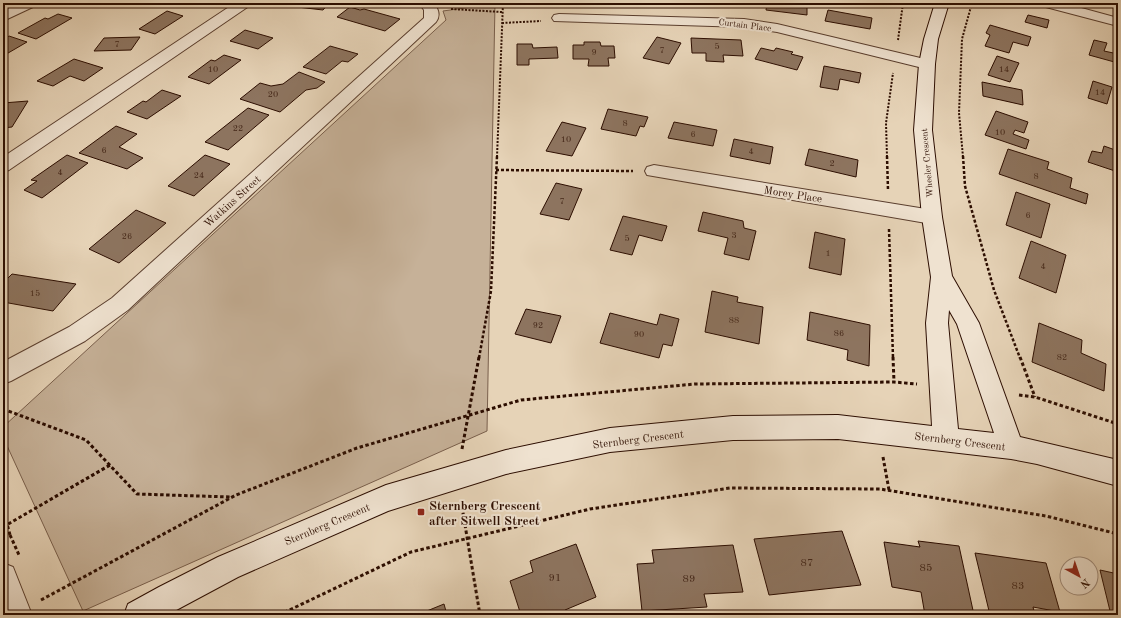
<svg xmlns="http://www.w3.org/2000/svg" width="1121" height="618" font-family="'Old Standard TT',serif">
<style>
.green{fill:#c6b198;stroke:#795f4c}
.building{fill:#8d745f;stroke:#2c0d00}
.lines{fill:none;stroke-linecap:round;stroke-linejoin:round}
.street-casing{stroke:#5a3e2e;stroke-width:2}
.secondary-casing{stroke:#2c0d00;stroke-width:2}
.path-far2{stroke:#2c0d00;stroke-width:2;stroke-dasharray:2 1.5;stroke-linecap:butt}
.path-far1{stroke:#2c0d00;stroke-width:2.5;stroke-dasharray:3 2;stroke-linecap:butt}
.path{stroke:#2c0d00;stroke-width:3;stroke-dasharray:3.5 2.5;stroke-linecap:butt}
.street{fill:#efe2d0;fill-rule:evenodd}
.secondary{fill:#efe2d0;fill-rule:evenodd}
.path-bridge{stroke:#2c0d00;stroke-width:3;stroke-dasharray:3.5 2.5;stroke-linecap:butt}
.poi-dot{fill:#8f2418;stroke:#efe2d0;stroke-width:1.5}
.labels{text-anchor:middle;stroke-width:4;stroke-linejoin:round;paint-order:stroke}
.far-street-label{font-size:9px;fill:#2c0d00;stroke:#efe2d0}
.number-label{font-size:9px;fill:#442718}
.street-label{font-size:11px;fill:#2c0d00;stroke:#efe2d0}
.near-number-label{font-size:11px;fill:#442718}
.near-poi-label{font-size:13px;font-weight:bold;fill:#2c0d00;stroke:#efe2d0;text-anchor:start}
</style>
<rect width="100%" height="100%" fill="#e6d3b7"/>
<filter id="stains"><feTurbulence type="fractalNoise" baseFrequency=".005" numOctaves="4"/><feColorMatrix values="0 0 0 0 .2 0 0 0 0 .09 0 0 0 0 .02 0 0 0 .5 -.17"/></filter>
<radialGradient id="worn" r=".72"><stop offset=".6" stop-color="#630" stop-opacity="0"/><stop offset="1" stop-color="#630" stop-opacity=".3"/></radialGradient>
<path class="green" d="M483,3H495L487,431L83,611L3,437V427L446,20L443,11L479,6Z"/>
<path class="building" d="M281,3H329L323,10L280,5Z
M718,3H754V7Z
M767,3H807V15L766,10Z
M350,7L360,10L364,9L400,19L385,31L337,17Z
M828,10L872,18L870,29L825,21Z
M167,11L183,16L155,34L139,29Z
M58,14L72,18L36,39L18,33L45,18L48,19Z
M1028,15L1049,20L1047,28L1025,22Z
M990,25L1031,37L1028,46L1013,42L1009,53L985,46L990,35L986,33Z
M245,30L273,38L258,49L230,41Z
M9,36L27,42L3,56V40Z
M140,37L131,50L94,51L104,38Z
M657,37L681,43L669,64L643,58Z
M691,38L741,40L743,56L723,55L724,62L706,61V53H692Z
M1094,40L1107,43L1104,51L1118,54V63L1089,55Z
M584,42H600L601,46H614L615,58H608L609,66H588L589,59H573V45H584Z
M517,44H532L533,48L557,47L558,58L529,59V65H517Z
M330,46L358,54L348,62L342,61L326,74L303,67Z
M761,48L774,51L776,48L793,52L791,54L803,57L797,70L755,59Z
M224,55L241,60L209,84L188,77L211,60L215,61Z
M997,56L1019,63L1010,82L988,75Z
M74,59L103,68L84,81L70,76L53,86L37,81Z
M824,66L861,73L859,83L840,79L838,90L820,87Z
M299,72L325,82L317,88L306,90L280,112L240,99L260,83L271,86L283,84Z
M1093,81L1112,87L1107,104L1088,98Z
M982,82L1022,90L1023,105L983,96Z
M162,90L181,96L147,119L127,112L143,101L146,102Z
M28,101L12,127L3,128V103Z
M248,108L269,115L228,150L205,142Z
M608,109L648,117L644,127L640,126L636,136L601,129Z
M996,111L1028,122L1024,133L1015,130L1013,134L1029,140L1026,149L985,135Z
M562,122L586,128L572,156L546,151Z
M674,122L717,130L713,146L668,138Z
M116,126L137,134L119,147L143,158L127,169L79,153Z
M734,139L773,147L770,164L730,156Z
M1104,146L1118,151V172L1088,162L1092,151L1102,153Z
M809,149L858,160L856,177L805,165Z
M1008,149L1049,162L1047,169L1072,178L1070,188L1088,194L1086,204L999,174Z
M67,155L88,163L42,198L24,190L37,181L31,180Z
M205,155L230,164L194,196L168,186Z
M556,183L582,189L569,220L540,214Z
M1016,192L1050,204L1041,238L1006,225Z
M136,210L166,223L119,263L89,249Z
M703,212L743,221L744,228L756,231L749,260L724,254L728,238L698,231Z
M623,216L667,226L662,241L639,235L632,255L610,250Z
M815,232L845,239L841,275L809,268Z
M1031,241L1066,255L1056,293L1019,278Z
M12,274L76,284L53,311L3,302V283Z
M712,291L738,297L737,302L763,307L759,344L705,332Z
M526,309L561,316L551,343L515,334Z
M810,312L870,325L869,366L847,360L848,350L807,340Z
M610,313L657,325L660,314L679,319L672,346L663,344L659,358L600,343Z
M1039,323L1082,340L1081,353L1106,364L1104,391L1032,362Z
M842,531L861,585L769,595L754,539Z
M918,541L959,546L974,615H925L921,592L892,587L884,542L920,547Z
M576,544L596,597L565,610L567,615H521L510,581L533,572L530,561Z
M733,545L743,592L704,594L707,607L642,611L637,564L654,563L652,550Z
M975,553L1046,563L1060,612L1033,607L1035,615H990Z
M1100,570L1118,574V615H1111Z
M444,604L447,615H417Z"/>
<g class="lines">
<defs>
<path id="street" d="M19,3H37L35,6L3,21V11Z
M235,3H251L249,6L9,170L3,172V157Z
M419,3H434C438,9 441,15 436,22L128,310L85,341L11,381L3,384V362L69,327L112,298L424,18V10Z
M1040,3H1063L1118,18V26L1042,6Z
M559,14L744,19L777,24L933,61L935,64L933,67L927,69L777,32L744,27L554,21L552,18L554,15Z
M654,165L932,210L939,212L942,217L939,222L932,224L647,175L645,171L647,167Z
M3,563L13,567L32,615H3Z"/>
<path id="secondary" d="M935,3H949L938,39L935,64L932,130L942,217L952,276L979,323L1020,437L1118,460V486L1037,464L1011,459L838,439L733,440L610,452L506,474L388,511L238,577L167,615H124L128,604L159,587L218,557L386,485L506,450L610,428L733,416L838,415L932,426L926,323L931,277L922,217L914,130L919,64L924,39ZM949,310L957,324L994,433L958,429L948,323Z"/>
</defs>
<use href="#street" class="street-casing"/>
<use href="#secondary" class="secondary-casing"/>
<path class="path-far2" d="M451,9L502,12
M502,23L541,21
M898,40L903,3
M497,157L503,3
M887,157L886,123L893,73
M963,157L959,113L962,39L972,3"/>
<path class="path-far1" d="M887,156L888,190
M963,156L965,186L994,290L1020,358
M496,170L633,171
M889,229L893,358
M479,358L491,291L497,156"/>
<path class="path" d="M893,357L894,382
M1020,357L1035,397
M1019,395L1035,397L1118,424
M3,409L86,440L137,494L230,497
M462,449L479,357
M883,457L889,490
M461,501L480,615
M3,515L6,520
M3,527L110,465
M10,535L19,555
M41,600L236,495L357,448L521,400L695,384L894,382L917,384
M279,615L411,552L590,509L730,488L880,489L1046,516L1118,534"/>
<use href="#street" class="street"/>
<use href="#secondary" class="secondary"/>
<path class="path-bridge" d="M6,520L10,535"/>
</g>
<rect class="poi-dot" x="417" y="508" width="8" height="8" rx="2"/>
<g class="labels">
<g class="far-street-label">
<text transform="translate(745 25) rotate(7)" y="3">Curtain Place</text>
<text transform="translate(927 163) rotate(-95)" y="3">Wheeler Crescent</text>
</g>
<g class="number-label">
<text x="117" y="47">7</text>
<text x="717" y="49">5</text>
<text x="662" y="53">7</text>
<text x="594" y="55">9</text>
<text x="213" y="72">10</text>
<text x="1004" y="72">14</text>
<text x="1100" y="95">14</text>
<text x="273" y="97">20</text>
<text x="625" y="126">8</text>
<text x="238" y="131">22</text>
<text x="1000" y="135">10</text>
<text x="693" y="137">6</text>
<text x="566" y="142">10</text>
<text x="104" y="153">6</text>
<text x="751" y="154">4</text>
<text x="832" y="166">2</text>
<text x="60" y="175">4</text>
<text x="199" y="178">24</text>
<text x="1036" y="179">8</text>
<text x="562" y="204">7</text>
<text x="1028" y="218">6</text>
<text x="734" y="238">3</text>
<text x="127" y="239">26</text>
<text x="627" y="241">5</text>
<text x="828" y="256">1</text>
<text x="1043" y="269">4</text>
<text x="35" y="296">15</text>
<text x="734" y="323">88</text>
<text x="538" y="328">92</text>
<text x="839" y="336">86</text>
<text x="639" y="337">90</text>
<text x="1062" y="360">82</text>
</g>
<g class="street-label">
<text transform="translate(793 194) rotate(9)" y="4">Morey Place</text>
<text transform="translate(232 201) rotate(-42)" y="4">Watkins Street</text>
<text transform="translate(638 439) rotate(-7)" y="4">Sternberg Crescent</text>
<text transform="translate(960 441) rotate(7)" y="4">Sternberg Crescent</text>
<text transform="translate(327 524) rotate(-23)" y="4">Sternberg Crescent</text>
</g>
<g class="near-number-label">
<text x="807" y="566">87</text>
<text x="926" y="571">85</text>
<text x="555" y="581">91</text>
<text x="689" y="582">89</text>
<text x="1018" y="589">83</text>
</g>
<g class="near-poi-label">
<text x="429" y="510">Sternberg Crescent<tspan x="429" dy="15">after Sitwell Street</tspan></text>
</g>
</g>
<rect width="1121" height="618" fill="none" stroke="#e6d3b7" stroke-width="16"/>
<rect x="4" y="4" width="1113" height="610" fill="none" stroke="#2c0d00" stroke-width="2"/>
<rect x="8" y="8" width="1105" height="602" fill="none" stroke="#2c0d00"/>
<g transform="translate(1079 576) rotate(140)"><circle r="19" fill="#efe2d0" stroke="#a18d7d"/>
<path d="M0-3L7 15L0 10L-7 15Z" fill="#8f2418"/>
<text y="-6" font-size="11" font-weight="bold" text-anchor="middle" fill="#2c0d00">N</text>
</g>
<rect width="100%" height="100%" filter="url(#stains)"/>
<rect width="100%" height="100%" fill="url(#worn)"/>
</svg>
